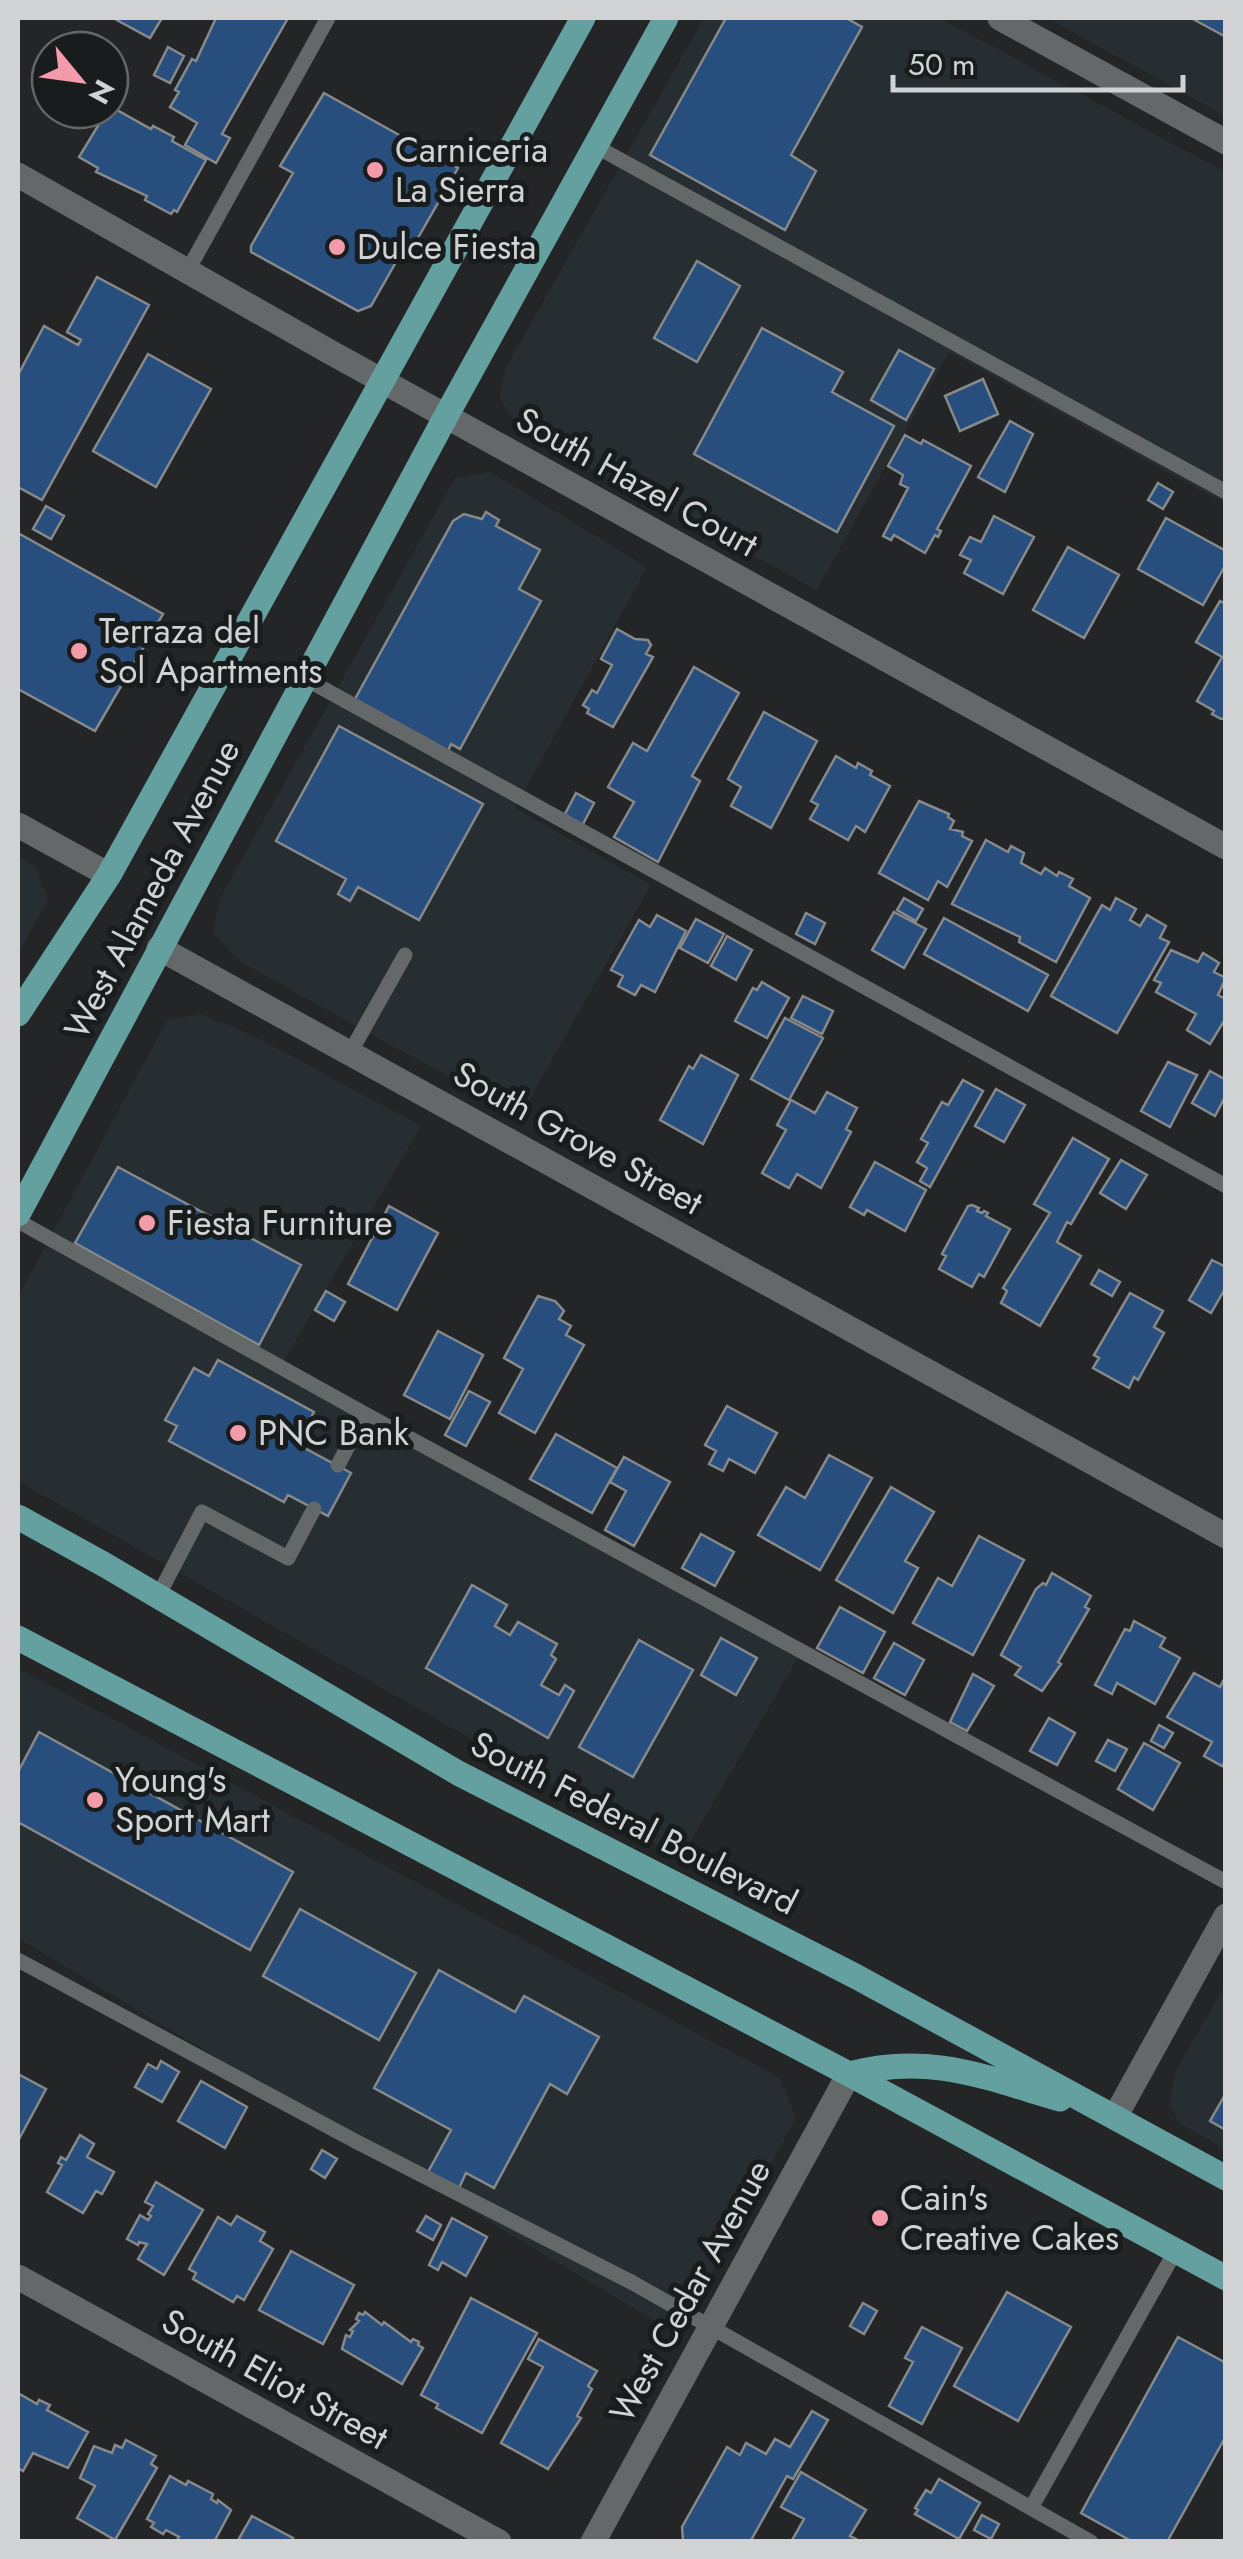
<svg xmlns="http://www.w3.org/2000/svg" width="1243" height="2559" font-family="Jost,sans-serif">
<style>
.built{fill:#262e32}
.building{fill:#274e7c;stroke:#87898b;stroke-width:2.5}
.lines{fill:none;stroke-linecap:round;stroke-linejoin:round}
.lane{stroke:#656869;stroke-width:15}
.street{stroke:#656869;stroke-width:25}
.primary{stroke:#65a0a1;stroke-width:25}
.poi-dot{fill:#f39aab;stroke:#191c1d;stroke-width:4}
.labels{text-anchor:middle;stroke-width:10;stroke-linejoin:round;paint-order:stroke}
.poi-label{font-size:35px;fill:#d1d2d3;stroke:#191c1d;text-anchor:start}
.street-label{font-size:35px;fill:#d1d2d3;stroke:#191c1d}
</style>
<rect width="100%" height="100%" fill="#232526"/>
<path class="built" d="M704,18H940L1225,172L1224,503L949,352L817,590L520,430L499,397L506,367Z
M1047,18H1225V116Z
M490,472L647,567L515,808L651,885L520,1116L240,962L213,932L220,898L455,478Z
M18,856L35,866L48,899L18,955Z
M202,1014L260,1039L421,1126L284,1361L799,1656L681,1858L18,1481V1297L167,1020Z
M18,1668L780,2078L796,2118L678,2335L18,1938Z
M1225,1985V2149L1180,2124L1169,2104L1175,2072Z"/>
<path class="building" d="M113,18H162L150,38Z
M216,18H288L222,134L230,138L216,163L185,145L197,123L170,107L179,92L175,90L192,59L196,61Z
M726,18H846L862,27L791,155L816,171L785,230L650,155Z
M1191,18H1226V37Z
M168,47L184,56L170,83L154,75Z
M324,93L458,168L415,243L409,239L371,306L358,311L251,252V246L293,173L280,166Z
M110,106L151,129L153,126L174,137L172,141L206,160L177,212L174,210L171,214L145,200L147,196L96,172L98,168L79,157Z
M697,261L740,286L697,362L654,338Z
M97,277L149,305L42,500L18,487V375L44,326L78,345L81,340L67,332Z
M762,328L843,372L832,392L894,426L837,532L694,454Z
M899,350L934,369L906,420L871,400Z
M148,354L211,389L156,487L93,451Z
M983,379L998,414L960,431L945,396Z
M1010,421L1033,434L1005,492L978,477Z
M905,435L921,444L923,440L971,466L937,529L941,531L938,537L935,535L925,553L894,535L891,540L883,536L908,488L900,484L903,475L888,466Z
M1158,483L1173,492L1163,509L1148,500Z
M46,506L64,516L51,539L33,529Z
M486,512L499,520L496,526L540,550L519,589L541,601L460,749L451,744L448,751L355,699L453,521L464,514L482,519Z
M994,516L1034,537L1003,594L964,573L971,560L960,555L970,537L981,542Z
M1166,518L1226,551V564L1203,605L1138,569Z
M18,533L163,614L95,731L18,689Z
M1068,547L1119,575L1084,638L1033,610Z
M1220,601L1226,604V718L1221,719L1212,714L1214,711L1197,701L1222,657L1196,642Z
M617,629L635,639L648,640L651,645L646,654L653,657L613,727L587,713L589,709L583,705L592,690L597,693L612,665L601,659Z
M694,667L739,693L692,776L700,781L658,862L614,837L634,802L608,787L633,743L647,751Z
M764,712L817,741L771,828L731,806L741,787L728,779Z
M339,726L483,804L419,920L358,887L350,901L338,894L346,879L276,841Z
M836,756L856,768L858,763L872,771L870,775L890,786L865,832L856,826L848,840L810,819L818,805L811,801Z
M576,793L594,803L582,826L564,816Z
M919,801L949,814L948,817L954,821L950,829L963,832L962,836L972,841L947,887L938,881L928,900L879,873Z
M986,840L1008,852L1011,846L1024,853L1021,863L1041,874L1045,868L1057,876L1059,872L1073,879L1069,886L1090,898L1056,962L1019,942L1020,937L952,904Z
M904,898L923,909L916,921L897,910Z
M1116,898L1136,909L1130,920L1140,926L1147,915L1166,926L1160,938L1169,942L1117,1033L1051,996L1102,905L1110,910Z
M894,912L926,929L904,968L872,950Z
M806,913L825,923L815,944L796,934Z
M657,915L686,931L655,992L641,985L635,995L618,986L623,976L611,970L639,920L650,927Z
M944,918L1048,975L1028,1011L924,954Z
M696,919L724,934L708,963L680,948Z
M727,936L752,950L736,980L711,966Z
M1171,950L1198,962L1203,953L1219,963L1214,972L1226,978L1218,995L1226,999V1018L1210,1044L1187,1030L1196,1014L1156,992L1161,983L1154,980Z
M762,982L789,998L767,1038L735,1021L753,988L757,990Z
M803,996L833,1011L822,1034L791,1018Z
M785,1018L823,1038L789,1100L751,1079Z
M701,1055L738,1075L703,1144L660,1120L689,1066L693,1069Z
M1168,1062L1197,1075L1170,1127L1141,1111Z
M1210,1071L1226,1080V1095L1215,1116L1192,1103Z
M963,1080L983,1091L930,1187L920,1181L927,1168L917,1162L928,1143L921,1139L942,1102L948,1105Z
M996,1089L1025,1105L1004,1142L975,1126Z
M827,1092L857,1108L846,1129L851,1132L821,1188L797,1174L789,1188L762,1173L786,1130L777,1125L791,1100L815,1113Z
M1073,1138L1109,1159L1071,1224L1067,1222L1057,1242L1081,1256L1040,1326L1001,1303L1007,1291L1003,1288L1050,1213L1034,1204Z
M1121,1160L1147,1175L1126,1209L1100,1193Z
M875,1162L926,1190L905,1231L867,1210L864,1215L850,1207Z
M118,1167L301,1265L259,1345L75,1243Z
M972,1205L979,1208L977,1211L982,1213L984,1211L988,1213L986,1216L1010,1229L984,1277L979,1274L972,1287L939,1269L946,1256L942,1254L968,1206Z
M389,1206L438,1233L397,1310L348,1284Z
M1212,1260L1226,1267V1287L1211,1313L1189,1300Z
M1099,1270L1120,1282L1112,1296L1091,1284Z
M326,1291L345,1302L334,1321L315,1310Z
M1130,1293L1163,1311L1154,1327L1164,1333L1138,1380L1134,1377L1129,1388L1093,1368L1099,1358L1094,1355Z
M538,1296L555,1301L564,1311L559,1319L571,1326L566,1335L584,1345L535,1433L499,1413L523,1369L504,1358Z
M438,1331L483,1355L450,1419L404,1395Z
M218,1360L314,1412L297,1444L351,1473L328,1516L288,1495L284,1502L169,1441L177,1426L165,1420L194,1368L209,1376Z
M469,1391L490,1402L466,1446L445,1435Z
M727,1406L777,1433L755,1473L729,1459L723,1471L709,1464L716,1451L705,1445Z
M556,1434L617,1468L592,1513L530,1479Z
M829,1455L872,1478L820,1570L758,1535L786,1487L805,1498Z
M624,1457L670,1482L634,1546L605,1530L626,1491L610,1482Z
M891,1487L934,1512L905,1561L918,1568L893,1613L836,1580Z
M701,1534L734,1552L715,1586L682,1568Z
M979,1536L1024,1560L973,1655L913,1623L938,1578L952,1586Z
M1052,1573L1091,1596L1085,1607L1089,1609L1058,1662L1061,1664L1042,1691L1015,1675L1021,1667L1001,1655L1036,1589L1043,1583L1046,1585Z
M472,1585L507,1605L495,1626L510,1635L518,1622L557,1644L551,1655L556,1659L541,1685L559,1695L565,1685L574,1691L548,1738L426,1668Z
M840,1607L885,1632L863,1673L817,1648Z
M1134,1621L1165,1638L1160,1647L1180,1658L1155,1704L1117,1683L1112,1694L1095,1685L1125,1629L1130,1631Z
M721,1638L757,1658L736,1695L701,1675Z
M639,1640L693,1670L633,1777L579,1747Z
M894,1643L924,1660L905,1695L874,1678Z
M1194,1673L1220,1687L1223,1681L1226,1683V1759L1222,1766L1204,1756L1212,1742L1167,1717Z
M973,1674L994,1686L967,1731L950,1722Z
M1049,1718L1075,1733L1057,1765L1030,1751Z
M1159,1725L1173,1733L1164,1748L1151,1741Z
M39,1732L293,1872L250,1950L18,1822V1772Z
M1108,1740L1127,1749L1115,1771L1096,1761Z
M1144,1743L1180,1763L1153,1810L1118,1789Z
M300,1909L416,1973L379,2040L263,1976Z
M439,1970L515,2012L524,1996L599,2037L567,2094L550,2084L494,2188L466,2173L459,2188L428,2172L451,2130L374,2088Z
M161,2061L179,2072L162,2102L135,2087L148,2064L157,2069Z
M18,2074L46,2089L18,2141Z
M201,2081L247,2107L225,2148L178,2121Z
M1226,2093V2130L1210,2121Z
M80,2135L94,2144L87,2157L114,2172L102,2194L96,2191L83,2213L47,2192L62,2165L58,2163L61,2157L66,2160Z
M322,2150L337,2159L325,2178L311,2169Z
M156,2182L203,2210L164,2275L138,2259L147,2244L139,2242L138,2245L127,2239L140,2215L148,2220L151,2216L148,2214L153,2206L145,2202Z
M237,2216L265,2232L260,2241L273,2249L244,2300L237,2296L233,2302L193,2279L196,2273L189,2269L218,2217L231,2225Z
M426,2216L441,2225L433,2240L417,2231Z
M452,2218L487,2237L466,2276L442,2262L438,2270L429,2265Z
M291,2251L354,2285L323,2344L259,2310Z
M1007,2292L1071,2327L1018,2421L954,2386Z
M471,2298L537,2333L482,2433L436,2408L438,2404L421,2395Z
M863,2303L877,2311L864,2334L850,2326Z
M365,2312L382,2325L384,2322L411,2342L413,2339L419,2342L418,2345L423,2348L402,2384L342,2349L346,2335L350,2337L353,2331L350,2330L359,2321L356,2319L359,2313L363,2315Z
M922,2327L962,2348L922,2424L889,2406L913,2362L905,2358Z
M1178,2337L1226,2363V2436L1167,2542H1133L1081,2513Z
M539,2339L597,2371L588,2386L592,2389L577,2416L581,2418L548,2469L501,2443L543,2367L528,2359Z
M18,2393L37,2404L39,2400L50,2405L47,2410L88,2432L68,2468L33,2453L23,2471L18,2468Z
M812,2411L828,2420L793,2479L787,2476L750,2542L683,2540L682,2527L727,2447L740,2455L746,2443L766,2454L775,2439L790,2447Z
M126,2440L156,2456L151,2464L157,2468L115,2540L77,2518L95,2486L80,2478L94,2446L112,2453L115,2445L122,2448Z
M801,2472L866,2510L850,2536L856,2539L854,2542H791L804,2519L781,2507Z
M170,2476L186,2485L188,2481L213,2494L211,2499L217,2503L218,2500L231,2510L214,2542H176L179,2537L166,2530L163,2534L151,2527L154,2523L147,2519Z
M939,2479L980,2503L959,2539L915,2514L918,2510L915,2508L926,2490L931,2493Z
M982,2515L999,2524L991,2539L974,2530Z
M252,2516L293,2538L291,2542H237Z"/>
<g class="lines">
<path class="lane" d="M595,146L1226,492
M188,270L328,18
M304,678L1226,1186
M350,1053L405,955
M18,1221L365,1414L1226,1882
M338,1465L365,1414
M158,1596L202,1512L288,1558L314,1509
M18,1960L357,2142L633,2283L1091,2542
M1031,2508L1176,2250"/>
<path class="street" d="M1000,18L1226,142
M18,175L330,352L1226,847
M18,825L109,875
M159,948L1226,1536
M1115,2117L1226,1916
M18,2277L499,2542
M593,2542L849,2074"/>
<path class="primary" d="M18,1014L109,875L583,18
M18,1214L446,416L666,18
M18,1517L105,1565L458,1773L855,1976L1226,2178
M18,1638L849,2074L1226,2278
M849,2074C929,2053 984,2077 1060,2099"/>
</g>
<g class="poi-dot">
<circle cx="375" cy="170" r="10"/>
<circle cx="337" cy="247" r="10"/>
<circle cx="79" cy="651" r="10"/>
<circle cx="147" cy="1223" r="10"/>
<circle cx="238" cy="1433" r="10"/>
<circle cx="95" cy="1800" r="10"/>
<circle cx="880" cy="2218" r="10"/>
</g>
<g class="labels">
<g class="poi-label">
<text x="395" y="162">Carniceria<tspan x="395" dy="40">La Sierra</tspan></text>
<text x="357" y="259">Dulce Fiesta</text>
<text x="99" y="643">Terraza del<tspan x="99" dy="40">Sol Apartments</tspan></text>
<text x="167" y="1235">Fiesta Furniture</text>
<text x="258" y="1445">PNC Bank</text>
<text x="115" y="1792">Young's<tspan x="115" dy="40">Sport Mart</tspan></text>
<text x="900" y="2210">Cain's<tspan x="900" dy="40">Creative Cakes</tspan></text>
</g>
<g class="street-label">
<text transform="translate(637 482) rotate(29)" y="12">South Hazel Court</text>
<text transform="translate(152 889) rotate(-62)" y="12">West Alameda Avenue</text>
<text transform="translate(578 1138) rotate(29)" y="12">South Grove Street</text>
<text transform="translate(634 1823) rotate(27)" y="12">South Federal Boulevard</text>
<text transform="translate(690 2291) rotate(-61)" y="12">West Cedar Avenue</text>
<text transform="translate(275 2379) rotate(29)" y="12">South Eliot Street</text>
</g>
</g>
<rect width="1243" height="2559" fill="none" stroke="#d1d2d3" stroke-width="40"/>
<g transform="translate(80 80) rotate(119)"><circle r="48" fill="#191c1d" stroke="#636566" stroke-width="2.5"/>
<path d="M0-8L18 38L0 25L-18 38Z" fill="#f39aab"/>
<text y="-15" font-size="28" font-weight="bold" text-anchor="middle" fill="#d1d2d3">N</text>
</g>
<path d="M893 75v15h290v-15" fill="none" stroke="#d1d2d3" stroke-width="5"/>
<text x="908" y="75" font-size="30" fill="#d1d2d3" stroke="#191c1d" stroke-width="8" paint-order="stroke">50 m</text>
</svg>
